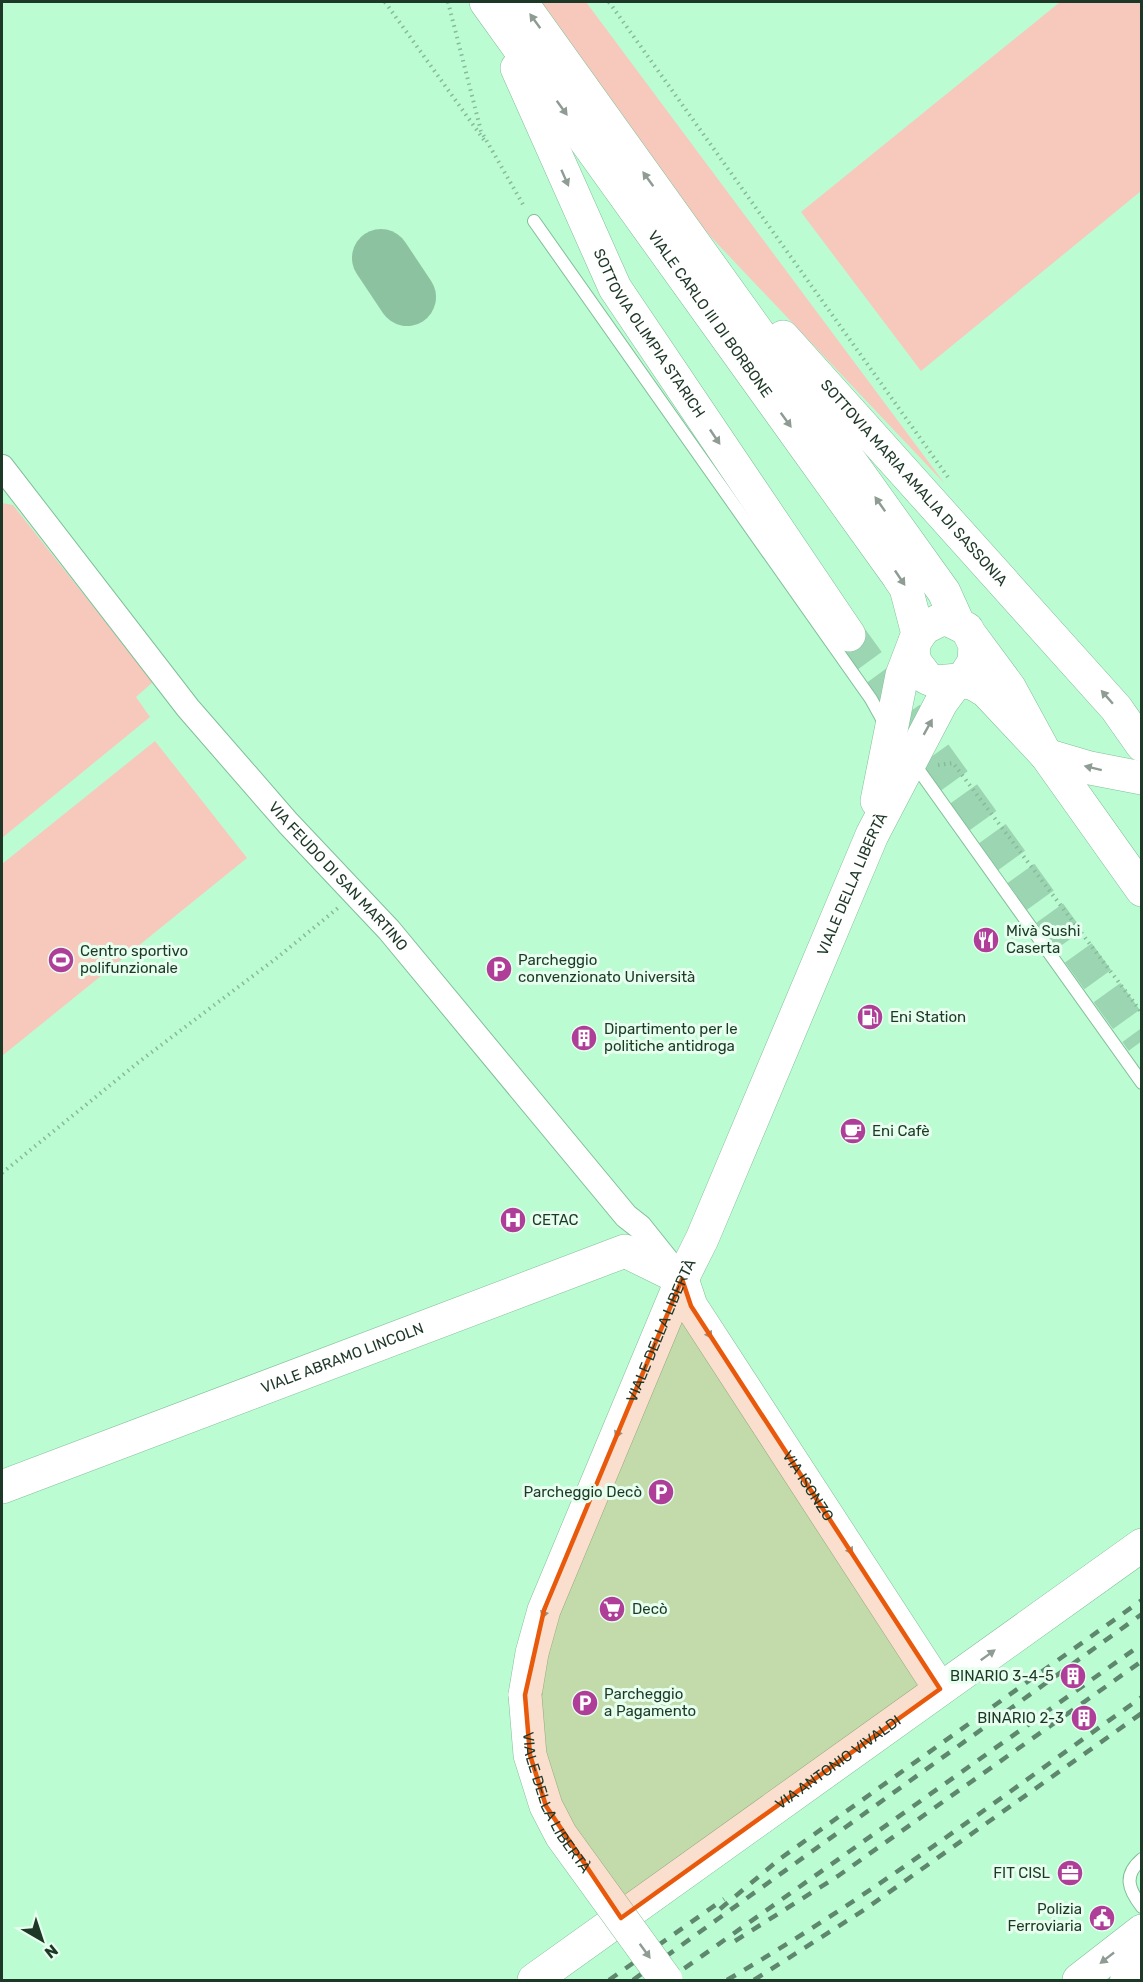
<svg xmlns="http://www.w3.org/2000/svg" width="1143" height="1982" font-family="Rubik,sans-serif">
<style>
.green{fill:#f7c9bd}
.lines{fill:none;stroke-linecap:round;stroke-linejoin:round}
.taxiway{stroke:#8cc2a0;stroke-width:58}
.secondary-tunnel{stroke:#9cd5b1;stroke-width:33;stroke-dasharray:33 16;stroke-linecap:butt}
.lane-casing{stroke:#81bf98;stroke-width:14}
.street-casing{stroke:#81bf98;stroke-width:26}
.secondary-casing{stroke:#81bf98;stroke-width:34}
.path{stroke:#87bb9a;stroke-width:4;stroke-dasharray:1.5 4.5;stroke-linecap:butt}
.lane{stroke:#fff;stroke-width:12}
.street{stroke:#fff;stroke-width:24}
.secondary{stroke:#fff;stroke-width:33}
.rail{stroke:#5e876d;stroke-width:4.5;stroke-dasharray:10 10;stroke-linecap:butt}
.secondary-bridge-casing{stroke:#81bf98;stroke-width:34;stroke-linecap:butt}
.secondary-bridge{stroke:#fff;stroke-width:33}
.oneway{fill:#8e9c94}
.marked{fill:#e8590c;fill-opacity:0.2;stroke:#e8590c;stroke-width:4.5;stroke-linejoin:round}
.labels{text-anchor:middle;stroke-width:6;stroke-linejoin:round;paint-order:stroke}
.street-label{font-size:15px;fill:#1e3828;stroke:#e6ffee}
.poi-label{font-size:15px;fill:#1e3828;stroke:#e6ffee;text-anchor:start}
</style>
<rect width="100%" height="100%" fill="#bbfcd3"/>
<path class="green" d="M536,2H586L945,484L711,237L663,180Z
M1060,2H1141V191L921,371L801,212Z
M2,503L13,505L153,682L136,697L150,717L2,838Z
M155,741L247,858L2,1056V864Z"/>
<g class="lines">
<path class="taxiway" d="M381,258L407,297"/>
<path class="secondary-tunnel" d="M849,635L1142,1041"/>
<defs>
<path id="lane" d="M534,221L871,699L886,726
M913,762L1142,1083
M1142,1859C1123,1875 1128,1889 1142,1907"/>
<g id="street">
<path id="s1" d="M2,467L188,708L288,823L389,930L626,1216L640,1227L676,1272"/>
<path d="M1122,1980L1142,1965"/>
</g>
<g id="secondary">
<path id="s2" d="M486,2L898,576L906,588L918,634"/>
<path d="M521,2L944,592L958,623"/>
<path id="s3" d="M517,68L615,288L849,635"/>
<path id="s4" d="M783,337L1116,708L1142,745"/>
<path d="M972,637L1009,687L1046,755L1142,890"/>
<path d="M877,801L902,675L915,641"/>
<path id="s5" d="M682,1279L691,1306L940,1689"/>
<path id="s6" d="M2,1487L625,1251L682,1279"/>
<path id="s7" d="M525,1695L532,1653L544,1610L682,1279L702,1239L872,835L941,703L958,680L965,676L974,662L975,645L967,629L949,620H940L924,628L915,641L913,651L915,662L927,678L937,682L958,680L974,684L986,691L1046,755L1090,768L1142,778"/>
<path id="s8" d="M534,1980L1142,1545"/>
<path d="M1079,1980L1142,1931"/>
</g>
</defs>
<use href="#lane" class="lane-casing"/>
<use href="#street" class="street-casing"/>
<use href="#secondary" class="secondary-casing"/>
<path class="path" d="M385,2L484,140
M448,2L481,131L525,208
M609,2L950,480
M938,765L953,763L1142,1013
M2,1173L140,1061L278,957L338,908"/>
<use href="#lane" class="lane"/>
<use href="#street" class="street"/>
<use href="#secondary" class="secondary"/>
<path class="rail" d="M720,1909L781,1858L1142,1600
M735,1941L838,1876L1142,1661
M609,1980L724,1899
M633,1980L1142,1614
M668,1980L1142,1644
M727,1980C872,1896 1005,1794 1142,1697
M754,1980L864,1910L1142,1713"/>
<defs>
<g id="secondary-bridge">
<path id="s9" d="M525,1695L530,1755L546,1806L561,1835L666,1980"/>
</g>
</defs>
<use href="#secondary-bridge" class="secondary-bridge-casing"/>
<use href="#secondary-bridge" class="secondary-bridge"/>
</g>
<defs><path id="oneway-solid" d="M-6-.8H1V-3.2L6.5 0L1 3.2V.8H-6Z" transform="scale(1.5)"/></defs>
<g class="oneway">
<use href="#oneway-solid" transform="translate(535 21) rotate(-126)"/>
<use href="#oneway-solid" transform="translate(562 108) rotate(54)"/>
<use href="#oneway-solid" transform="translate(565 178) rotate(66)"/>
<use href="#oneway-solid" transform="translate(648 179) rotate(-126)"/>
<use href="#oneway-solid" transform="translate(786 420) rotate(54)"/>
<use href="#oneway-solid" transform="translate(715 437) rotate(56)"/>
<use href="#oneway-solid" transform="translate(880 504) rotate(-125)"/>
<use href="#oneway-solid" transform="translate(900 578) rotate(56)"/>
<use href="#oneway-solid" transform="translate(1107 697) rotate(-131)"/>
<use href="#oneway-solid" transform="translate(928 727) rotate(-61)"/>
<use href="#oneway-solid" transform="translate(1093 768) rotate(-166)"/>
<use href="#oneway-solid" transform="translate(707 1331) rotate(57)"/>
<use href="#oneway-solid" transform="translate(619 1430) rotate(113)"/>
<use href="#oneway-solid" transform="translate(848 1547) rotate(57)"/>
<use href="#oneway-solid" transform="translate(545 1610) rotate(109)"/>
<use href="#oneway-solid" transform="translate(988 1655) rotate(-36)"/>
<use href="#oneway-solid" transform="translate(645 1951) rotate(54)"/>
<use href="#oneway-solid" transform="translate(1107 1958) rotate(142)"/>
</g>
<path class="marked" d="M682,1279L691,1306L940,1689L621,1918L546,1806L530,1755L525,1695L544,1610Z"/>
<defs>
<symbol id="restaurant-disc" viewBox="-11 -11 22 22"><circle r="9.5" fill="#af3e99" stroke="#e6ffee"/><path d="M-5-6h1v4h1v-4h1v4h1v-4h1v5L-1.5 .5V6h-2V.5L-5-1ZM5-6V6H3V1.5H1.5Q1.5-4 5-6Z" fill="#fff"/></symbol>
<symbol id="stadium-disc" viewBox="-11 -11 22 22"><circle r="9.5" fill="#af3e99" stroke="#e6ffee"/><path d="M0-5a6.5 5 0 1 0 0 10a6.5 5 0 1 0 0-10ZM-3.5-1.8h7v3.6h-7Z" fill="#fff"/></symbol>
<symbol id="parking-disc" viewBox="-11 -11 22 22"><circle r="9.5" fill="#af3e99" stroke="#e6ffee"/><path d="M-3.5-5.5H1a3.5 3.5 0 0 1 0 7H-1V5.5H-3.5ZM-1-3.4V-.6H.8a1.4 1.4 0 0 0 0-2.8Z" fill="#fff"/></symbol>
<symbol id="fuel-disc" viewBox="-11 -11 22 22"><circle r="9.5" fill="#af3e99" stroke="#e6ffee"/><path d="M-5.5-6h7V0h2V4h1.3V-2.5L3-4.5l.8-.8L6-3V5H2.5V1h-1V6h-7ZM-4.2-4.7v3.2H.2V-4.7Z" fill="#fff"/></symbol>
<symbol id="building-disc" viewBox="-11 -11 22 22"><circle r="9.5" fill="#af3e99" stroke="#e6ffee"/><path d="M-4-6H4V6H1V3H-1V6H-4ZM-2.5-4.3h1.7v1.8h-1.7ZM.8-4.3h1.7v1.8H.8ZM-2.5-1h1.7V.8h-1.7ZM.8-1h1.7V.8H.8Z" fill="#fff"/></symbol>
<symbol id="cafe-disc" viewBox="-11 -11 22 22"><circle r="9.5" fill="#af3e99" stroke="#e6ffee"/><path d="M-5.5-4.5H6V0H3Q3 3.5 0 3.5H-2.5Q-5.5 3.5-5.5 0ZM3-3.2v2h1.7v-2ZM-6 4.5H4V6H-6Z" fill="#fff"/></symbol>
<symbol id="hospital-disc" viewBox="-11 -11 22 22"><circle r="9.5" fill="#af3e99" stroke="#e6ffee"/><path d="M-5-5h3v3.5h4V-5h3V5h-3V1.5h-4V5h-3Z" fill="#fff"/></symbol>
<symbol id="supermarket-disc" viewBox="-11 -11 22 22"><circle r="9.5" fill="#af3e99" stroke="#e6ffee"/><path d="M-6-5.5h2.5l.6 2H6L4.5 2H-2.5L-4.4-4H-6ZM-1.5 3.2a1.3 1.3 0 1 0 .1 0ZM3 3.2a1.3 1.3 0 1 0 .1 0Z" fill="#fff"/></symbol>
<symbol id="office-disc" viewBox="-11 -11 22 22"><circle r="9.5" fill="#af3e99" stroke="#e6ffee"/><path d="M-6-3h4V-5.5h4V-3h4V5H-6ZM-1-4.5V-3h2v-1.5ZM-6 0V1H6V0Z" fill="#fff"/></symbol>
<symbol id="civic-disc" viewBox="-11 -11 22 22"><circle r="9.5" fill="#af3e99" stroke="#e6ffee"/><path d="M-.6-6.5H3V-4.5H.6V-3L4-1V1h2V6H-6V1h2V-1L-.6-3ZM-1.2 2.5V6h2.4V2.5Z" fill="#fff"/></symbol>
</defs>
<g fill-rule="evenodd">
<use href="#restaurant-disc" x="971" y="925" width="30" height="30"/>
<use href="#stadium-disc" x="46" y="945" width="30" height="30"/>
<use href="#parking-disc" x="484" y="954" width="30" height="30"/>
<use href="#fuel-disc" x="855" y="1002" width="30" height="30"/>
<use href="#building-disc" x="569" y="1023" width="30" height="30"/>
<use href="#cafe-disc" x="838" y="1116" width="30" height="30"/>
<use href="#hospital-disc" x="498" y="1205" width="30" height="30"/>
<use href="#parking-disc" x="646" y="1477" width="30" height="30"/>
<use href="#supermarket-disc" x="597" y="1594" width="30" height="30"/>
<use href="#building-disc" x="1058" y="1661" width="30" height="30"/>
<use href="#parking-disc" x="570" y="1688" width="30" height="30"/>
<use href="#building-disc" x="1069" y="1703" width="30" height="30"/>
<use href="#office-disc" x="1055" y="1858" width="30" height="30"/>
<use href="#civic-disc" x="1087" y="1903" width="30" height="30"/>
</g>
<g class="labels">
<g class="street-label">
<text dy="5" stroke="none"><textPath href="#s2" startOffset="384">VIALE CARLO III DI BORBONE</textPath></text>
<text dy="5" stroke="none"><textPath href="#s3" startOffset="297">SOTTOVIA OLIMPIA STARICH</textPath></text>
<text dy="5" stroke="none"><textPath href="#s4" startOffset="196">SOTTOVIA MARIA AMALIA DI SASSONIA</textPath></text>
<text dy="5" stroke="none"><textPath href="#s1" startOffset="530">VIA FEUDO DI SAN MARTINO</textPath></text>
<text dy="5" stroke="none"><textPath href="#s7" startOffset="876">VIALE DELLA LIBERTÀ</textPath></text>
<text dy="5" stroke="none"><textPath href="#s7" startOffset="390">VIALE DELLA LIBERTÀ</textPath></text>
<text dy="5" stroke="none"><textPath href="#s6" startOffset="364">VIALE ABRAMO LINCOLN</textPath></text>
<text dy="5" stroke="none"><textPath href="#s5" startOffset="243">VIA ISONZO</textPath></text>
<text dy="5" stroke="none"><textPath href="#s8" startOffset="374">VIA ANTONIO VIVALDI</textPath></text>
<text dy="5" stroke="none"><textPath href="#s9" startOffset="114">VIALE DELLA LIBERTÀ</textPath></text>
</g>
<g class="poi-label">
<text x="1006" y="936">Mivà Sushi<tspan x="1006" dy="17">Caserta</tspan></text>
<text x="80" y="956">Centro sportivo<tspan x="80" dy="17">polifunzionale</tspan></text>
<text x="518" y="965">Parcheggio<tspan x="518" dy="17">convenzionato Università</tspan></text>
<text x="890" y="1022">Eni Station</text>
<text x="604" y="1034">Dipartimento per le<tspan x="604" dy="17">politiche antidroga</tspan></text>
<text x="872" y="1136">Eni Cafè</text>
<text x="532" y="1225">CETAC</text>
<text x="642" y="1497" text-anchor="end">Parcheggio Decò</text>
<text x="632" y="1614">Decò</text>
<text x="1054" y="1681" text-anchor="end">BINARIO 3-4-5</text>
<text x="604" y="1699">Parcheggio<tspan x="604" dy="17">a Pagamento</tspan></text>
<text x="1064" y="1723" text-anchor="end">BINARIO 2-3</text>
<text x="1050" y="1878" text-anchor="end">FIT CISL</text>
<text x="1082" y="1914" text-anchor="end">Polizia<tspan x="1082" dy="17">Ferroviaria</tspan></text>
</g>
</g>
<rect width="1143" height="1982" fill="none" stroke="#1e3828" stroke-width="6"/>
<g transform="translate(42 1940) rotate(141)" stroke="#e6ffee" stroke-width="4.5" paint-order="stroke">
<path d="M0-4.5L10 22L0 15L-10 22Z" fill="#1e3828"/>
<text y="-9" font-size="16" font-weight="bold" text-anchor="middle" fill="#1e3828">N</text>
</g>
</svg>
